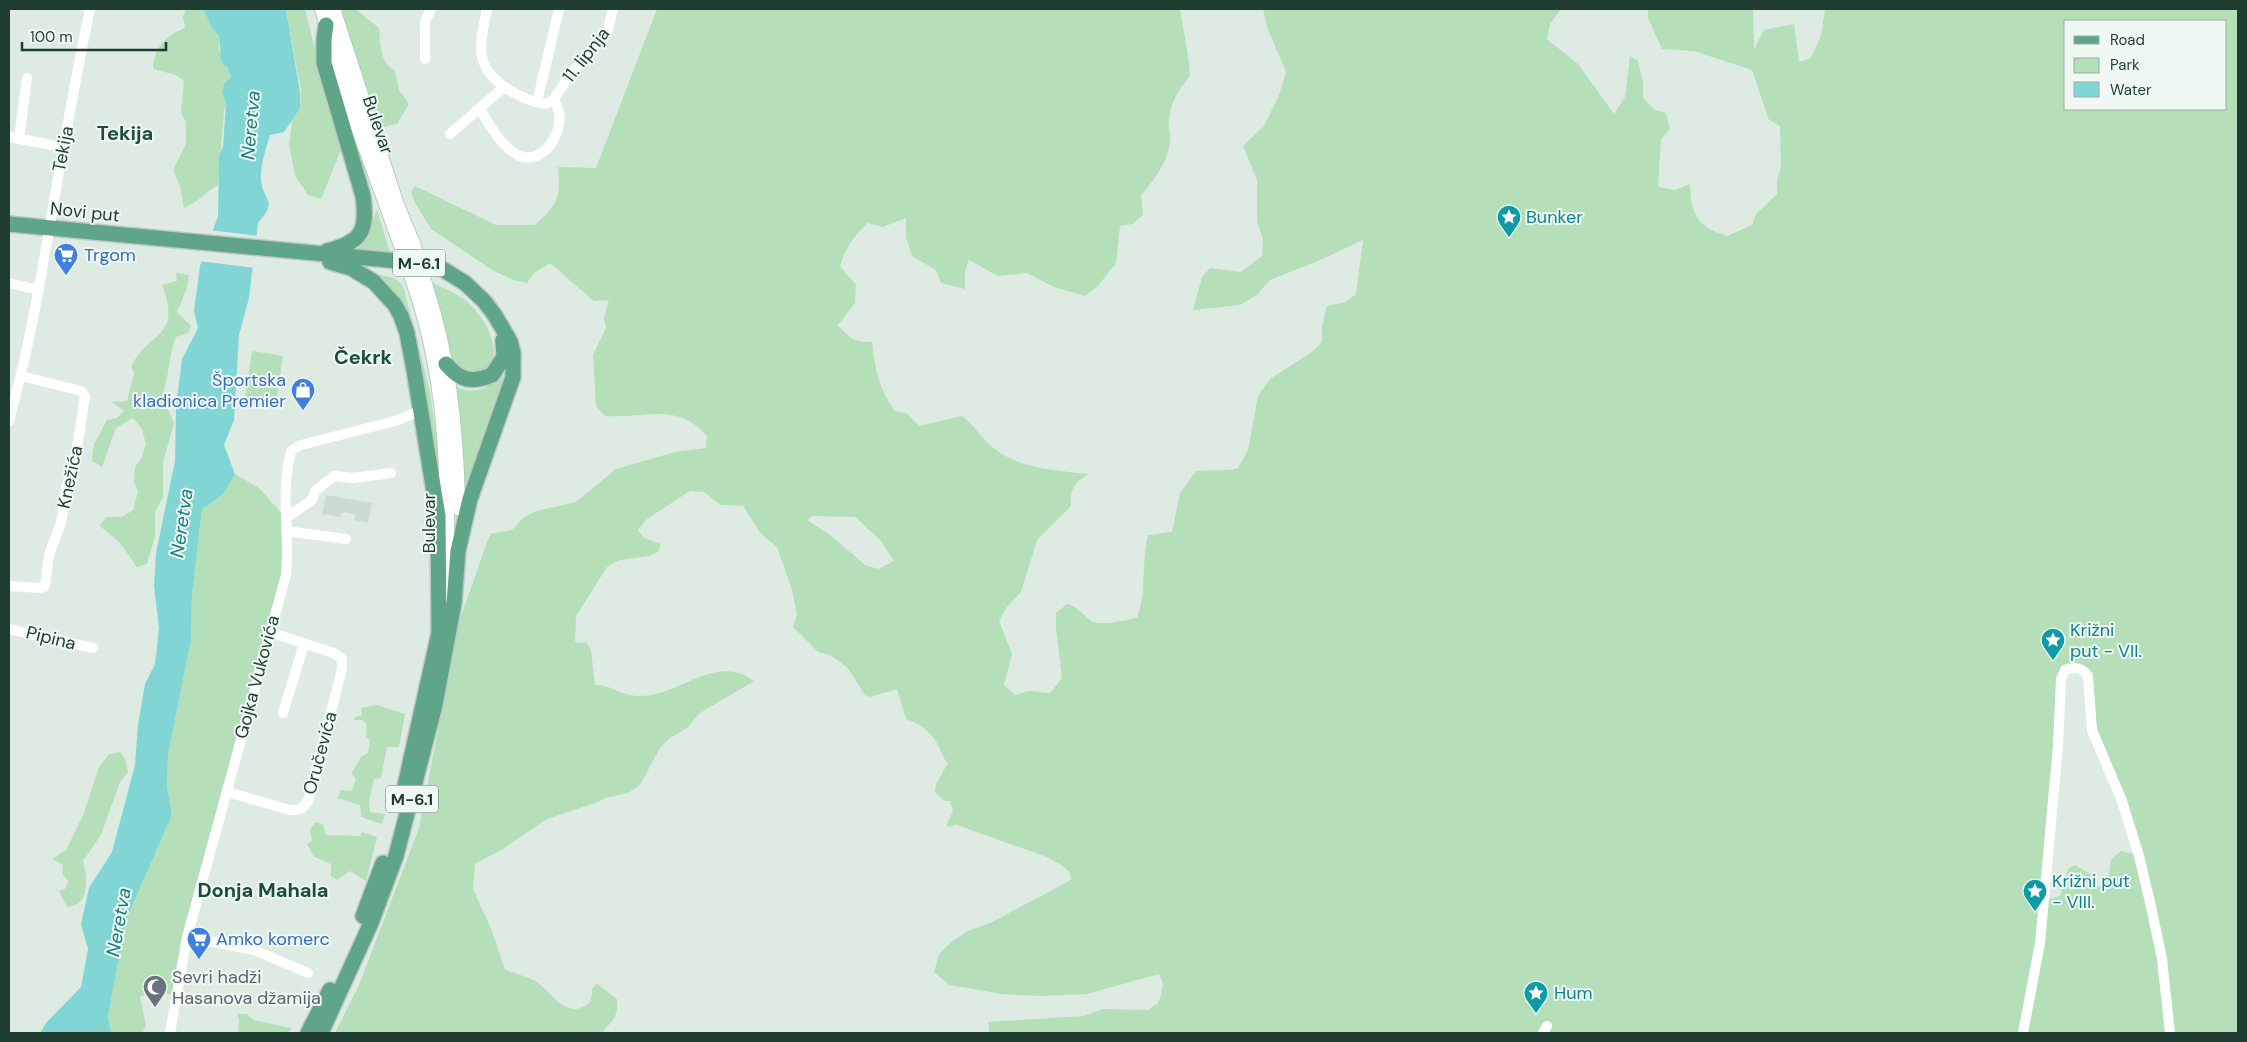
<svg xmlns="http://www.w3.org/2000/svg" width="2247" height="1042" font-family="'DM Sans',sans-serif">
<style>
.built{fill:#ccdbd2}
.green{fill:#b5dfb9;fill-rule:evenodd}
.water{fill:#81d6d5}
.pier{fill:#deebe3}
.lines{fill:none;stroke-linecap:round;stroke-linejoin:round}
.secondary-casing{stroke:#b1ccbd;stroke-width:16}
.primary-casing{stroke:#c0c8c5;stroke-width:18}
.minor{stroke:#fff;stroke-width:10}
.secondary{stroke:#fff;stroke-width:14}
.primary{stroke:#5fa587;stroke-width:15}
.secondary-bridge-casing{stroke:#b1ccbd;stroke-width:16;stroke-linecap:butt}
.secondary-bridge{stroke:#fff;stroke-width:14}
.labels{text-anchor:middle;stroke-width:4;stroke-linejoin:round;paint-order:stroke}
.shield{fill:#eff8f2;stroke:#5d746a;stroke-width:1}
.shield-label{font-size:16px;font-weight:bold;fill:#1e3c2f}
.street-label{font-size:18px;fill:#1e3c2f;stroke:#eff8f2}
.culture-label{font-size:18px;fill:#0d838f;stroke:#eff8f2;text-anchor:start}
.shop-label{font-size:18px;fill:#366cbe;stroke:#eff8f2;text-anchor:start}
.worship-label{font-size:18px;fill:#5b616d;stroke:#eff8f2;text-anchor:start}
.water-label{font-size:19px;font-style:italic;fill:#147c7c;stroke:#eff8f2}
.quarter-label{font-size:20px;font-weight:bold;fill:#194f39;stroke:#eff8f2}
</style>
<rect width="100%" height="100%" fill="#deebe3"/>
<path class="built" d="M326,495L372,503L368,523L354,520L355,514L345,512L341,514V517L322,514Z"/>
<path class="green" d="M186,9H203L213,30L219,36V50L231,77L224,112L218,185C204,193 200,201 184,208L180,186L173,170L186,144V122L181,113L184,81L176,75L153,69C154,47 165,36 185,28L183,16Z
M286,9H305L315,49L345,140L321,199L308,195L295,176L289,145L292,121L300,109L301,91Z
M342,9H356L379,28C380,43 380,64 395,71L399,90L409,104L397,124L383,127L377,118L345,26Z
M657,9H1180C1183,31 1189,54 1190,76C1178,90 1170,103 1169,121C1168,128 1171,134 1170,141C1168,162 1155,179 1141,195L1143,215L1133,224L1120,226L1116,263L1098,286L1085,296L1054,287L1027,273L998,276L969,260L965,271V289L941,283L936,270L912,256L906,237V218L883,227L868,223C855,233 845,250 840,266L856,285L855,303L838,325C849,338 855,343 872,342C874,366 880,392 895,411L907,413L919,426L962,416C975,426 978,434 989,444C1015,469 1055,470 1089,474C1074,482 1070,489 1071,506L1037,540L1021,592L1006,608L999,621L1012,654L1004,685L1015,695L1029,691L1050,693L1062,678L1056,628V613L1067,604C1081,608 1080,613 1090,620C1100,627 1124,620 1137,618C1147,592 1141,563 1148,535L1172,532L1180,493L1196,471C1211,469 1224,472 1238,468L1248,450L1258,396L1270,379L1313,351L1322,342V326L1327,306L1346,302L1356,294L1363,240L1318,261L1270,280L1257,295L1240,305L1193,310L1202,277L1210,268L1241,272L1262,256L1263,239L1257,222V180L1243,146L1264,126L1279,95L1286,72L1267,27L1263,9H1561L1550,24L1547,39L1578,64L1614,114L1625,97L1630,56L1638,61L1643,82V98L1655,110L1666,113L1670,129L1661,139L1658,187L1675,190L1690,184C1691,216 1697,226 1727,236L1752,225L1756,214L1777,194V179L1781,168L1780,126L1769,120L1752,70L1694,51L1662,49L1648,18V9H1753L1754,49L1764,30L1794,24L1799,62L1811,58L1821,36L1825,9H2238V1033H989L988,1022L1084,1016L1103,1009L1148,1010L1158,1003L1161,995L1163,983L1159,974L1087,994L1041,996L1002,994L949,985L934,972L939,954L951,942L968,931L990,923L1071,880L1070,873L1063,866L1047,857L957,825L949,827L946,825L953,811L950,801H944L935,792L936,784L948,763C942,757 942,752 938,745C931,731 920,724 906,719L897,689L870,697L865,695L847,667L830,655L818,652L793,627L797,614L792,590L777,547L761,534L743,506L721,505L704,492L690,491L647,519L638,530L644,538L661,544L658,552L649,556L620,560L607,567L576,616L575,641L577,643L586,642L591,650L595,685C610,684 622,696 638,696C680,697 715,652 754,681L700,713L687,728L670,738L660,748L640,785L628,793L605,798L598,802L547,819L503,849L475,864L473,889L492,931L505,970C515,973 526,976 535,981C550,990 564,1018 585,1006C592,1002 592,996 592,989L596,983L617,999C618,1018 613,1019 602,1033H335L359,985L419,828L459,622L490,534L512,530L523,518L536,511L576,502L616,469L675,452L706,448L707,436C677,401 644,419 605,416L596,406L593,355L606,328L604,318L609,300L594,301L550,263L534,273L527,283L513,280L492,270L431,229L415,203L411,192L415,186L496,225H535C558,204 561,198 558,167L596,168ZM2066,21H2226V109H2066ZM812,516L855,517L881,541L894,561L878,569L865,565L829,534L807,520ZM2065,670L2088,676L2096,744L2138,855L2121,851L2111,859L2109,876L2105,885L2098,887L2092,875L2075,865L2068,869L2060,896L2044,900Z
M377,209L391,256L355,253L367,238Z
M176,273L189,275L187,288L177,312L191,326L188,333L176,337C168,355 170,376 162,395L174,423L163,462V497L155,512V536L147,564L137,567L120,543L100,526L106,517H122L133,510L138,492L134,482L135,467L141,459L146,444L142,429L133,418L116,428L102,467L92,461L94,444L107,420L117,418L124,411L112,402L127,401L134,373L131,366C151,330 182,337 162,285L177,281Z
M368,274C382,276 398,274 404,289L430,392L438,449L441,513L409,333Z
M430,282C442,287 454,292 465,300C482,313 500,343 492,365C490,369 486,373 482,376L454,369Z
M252,351L283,356L275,409L244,404Z
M504,369L500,394L463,502L452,384C474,398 491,388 504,369Z
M235,474L259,488L286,518L288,551L176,996L164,993L140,996L146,1026L142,1033H111L108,1017L126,920L172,815L167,786L168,755L191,640L192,595L202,508L223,494Z
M377,705L405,714L399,747H387L381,778L374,779L369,801L370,812L385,814L382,824L361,817L360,805L337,798L341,790L352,791L356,778L351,774L361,757L368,753L370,740L366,737L367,725L363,720H354L355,717L362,715L361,708Z
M120,752L125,758L128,773L120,782L101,835L83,861C87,877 91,905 67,907L59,891L65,889L68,882L62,873L63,865L52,859L66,850L84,813L99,767L109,754Z
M316,822L323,825L326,835L360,836L362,832L377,837L366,881L350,871L337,880L331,876V864L314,857L307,844L312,841L310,829Z
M237,1014H247L253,1020L291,1028L289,1033H238L239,1020Z"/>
<path class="water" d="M203,9H286L300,92V109L284,132L270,135C266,148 261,163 261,177C261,201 280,199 258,223L249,298L239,335L234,420L224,445L235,474L223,494L202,509L192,595L191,640L168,755L167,786L172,815L126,920L108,1017L111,1033H40L46,1023L81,987L88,949L81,924L89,888L112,852L135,765L138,725L145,684L155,664L159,628L154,586L156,553L175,461L176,407L182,359L198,328L194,311L200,266L218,216L219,156L223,147L226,103L222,93L224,84L231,77L227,67L221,62L219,36L213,30Z"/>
<path class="pier" d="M210,230L259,236L255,268L199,261Z"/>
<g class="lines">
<defs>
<path id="secondary" d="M322,9L358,127L402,248
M333,9L397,205L414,246
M427,291C450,361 457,435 458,508
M417,293C444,375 448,460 447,546C447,565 447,584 444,602"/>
<path id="primary" d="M326,25L324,39V63L363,196C368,232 361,242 327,251
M9,224L429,264L444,270L465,283L484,301L494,314L510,341L513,353V377L470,499L458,551L454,603L435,705L396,856L371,923L321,1033
M330,262L351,268L374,282L395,305L401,316L407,333L414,370L438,516L439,633L403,795
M446,364C460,381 472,383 492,375L504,357L503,340
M363,916L383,863
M308,1033L330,990"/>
</defs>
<use href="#secondary" class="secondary-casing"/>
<use href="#primary" class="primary-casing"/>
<path class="minor" d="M487,9C480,44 473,66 506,88C519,97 531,102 546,104L553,100L570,75L607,33L613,9
M425,59V22L431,9
M537,102L559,9
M480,109C488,124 506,153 523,157C549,163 571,119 553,100
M450,134L504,87
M9,137L63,147
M19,139L27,78
M9,283L39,290
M9,421C30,346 42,271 55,195C66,132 77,70 90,9
M286,518L312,500L315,491L334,476L353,478L391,473
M286,531L346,539
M9,586L40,588L45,586L49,555L61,523L66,488L76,455L85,396L81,391L22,376
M9,629L93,648
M283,713L304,644
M227,792L290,810C299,811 303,809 308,801L342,669V659L334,653L269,632
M187,937L254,950L308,973
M170,1033L187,937L286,575C290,534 280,492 291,451L301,445L395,421L420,411
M1543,1033L1547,1026
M2023,1033L2040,943L2058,745L2061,679L2065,670C2075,666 2082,667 2088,676L2092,730L2122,801L2139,856L2150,902L2162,959L2170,1033"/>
<use href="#secondary" class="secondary"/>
<use href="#primary" class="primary"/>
<defs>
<path id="secondary-bridge" d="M414,246L427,291
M402,248L417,293"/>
</defs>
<use href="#secondary-bridge" class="secondary-bridge-casing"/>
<use href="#secondary-bridge" class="secondary-bridge"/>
</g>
<defs>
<symbol id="sight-pin" viewBox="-11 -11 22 30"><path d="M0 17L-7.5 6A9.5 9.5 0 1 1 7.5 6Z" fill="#0f9aa8" stroke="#eff8f2"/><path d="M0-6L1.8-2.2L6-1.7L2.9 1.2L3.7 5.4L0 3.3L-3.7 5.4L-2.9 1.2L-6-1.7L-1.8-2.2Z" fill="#fff"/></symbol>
<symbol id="supermarket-pin" viewBox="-11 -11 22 30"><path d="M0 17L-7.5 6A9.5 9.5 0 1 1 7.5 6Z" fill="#3f7fe0" stroke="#eff8f2"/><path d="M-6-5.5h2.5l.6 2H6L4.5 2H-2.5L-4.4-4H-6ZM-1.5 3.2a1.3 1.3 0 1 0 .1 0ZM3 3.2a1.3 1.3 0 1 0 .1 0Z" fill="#fff"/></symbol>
<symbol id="shop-pin" viewBox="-11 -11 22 30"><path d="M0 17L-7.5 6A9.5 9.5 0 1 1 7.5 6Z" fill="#3f7fe0" stroke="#eff8f2"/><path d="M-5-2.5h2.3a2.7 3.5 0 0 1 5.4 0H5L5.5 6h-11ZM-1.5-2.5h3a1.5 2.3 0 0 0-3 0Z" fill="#fff"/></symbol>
<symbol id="mosque-pin" viewBox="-11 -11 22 30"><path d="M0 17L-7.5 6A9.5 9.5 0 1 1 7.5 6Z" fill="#6b7280" stroke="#eff8f2"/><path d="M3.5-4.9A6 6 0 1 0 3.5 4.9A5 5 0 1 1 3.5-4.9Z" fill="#fff"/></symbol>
</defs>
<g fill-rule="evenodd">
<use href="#sight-pin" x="1495" y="203" width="28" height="38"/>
<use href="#supermarket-pin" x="52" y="241" width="28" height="38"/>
<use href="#shop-pin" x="289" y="376" width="28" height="38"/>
<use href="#sight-pin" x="2039" y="626" width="28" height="38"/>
<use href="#sight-pin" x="2021" y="877" width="28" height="38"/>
<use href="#supermarket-pin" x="185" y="925" width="28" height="38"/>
<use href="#mosque-pin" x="141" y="973" width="28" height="38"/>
<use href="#sight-pin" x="1522" y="979" width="28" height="38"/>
</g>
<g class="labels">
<g class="shield">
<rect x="393" y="249.5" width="52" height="27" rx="4"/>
<rect x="386" y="785.5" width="52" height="27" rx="4"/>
</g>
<g class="shield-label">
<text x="419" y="269">M-6.1</text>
<text x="412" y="805">M-6.1</text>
</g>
<g class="street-label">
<text transform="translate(586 55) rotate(-52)" y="6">11. lipnja</text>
<text transform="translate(378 125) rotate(71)" y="6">Bulevar</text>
<text transform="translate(63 149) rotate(-79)" y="6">Tekija</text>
<text transform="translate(85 212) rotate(6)" y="6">Novi put</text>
<text transform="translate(70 477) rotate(-78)" y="6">Knežića</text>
<text transform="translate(429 523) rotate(-90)" y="6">Bulevar</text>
<text transform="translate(51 638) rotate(14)" y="6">Pipina</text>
<text transform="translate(257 677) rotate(-75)" y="6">Gojka Vukovića</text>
<text transform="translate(320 753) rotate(-75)" y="6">Oručevića</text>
</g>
<g class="culture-label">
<text x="1526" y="223">Bunker</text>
<text x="2070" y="636">Križni<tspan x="2070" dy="21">put - VII.</tspan></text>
<text x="2052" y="887">Križni put<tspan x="2052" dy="21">- VIII.</tspan></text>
<text x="1554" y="999">Hum</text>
</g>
<g class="shop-label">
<text x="84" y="261">Trgom</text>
<text x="286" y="386" text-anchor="end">Športska<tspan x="286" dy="21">kladionica Premier</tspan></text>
<text x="216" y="945">Amko komerc</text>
</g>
<g class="worship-label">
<text x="172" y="983">Sevri hadži<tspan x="172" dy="21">Hasanova džamija</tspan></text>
</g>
<g class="water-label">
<text transform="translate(250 125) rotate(-85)" y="7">Neretva</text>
<text transform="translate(181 523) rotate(-82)" y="7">Neretva</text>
<text transform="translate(118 922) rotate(-80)" y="7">Neretva</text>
</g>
<g class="quarter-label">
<text x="125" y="140">Tekija</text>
<text x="363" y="364">Čekrk</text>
<text x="263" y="897">Donja Mahala</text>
</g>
</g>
<rect width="2247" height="1042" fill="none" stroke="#1e3c2f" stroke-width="20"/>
<rect x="2064" y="20" width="162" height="90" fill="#eff8f2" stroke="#9bada4"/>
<rect x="2074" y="36" width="25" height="8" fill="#5fa587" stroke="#9bada4"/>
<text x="2110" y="45" font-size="15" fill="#1e3c2f">Road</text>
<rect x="2074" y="58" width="25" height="15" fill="#b5dfb9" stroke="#9bada4"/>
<text x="2110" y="70" font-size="15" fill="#1e3c2f">Park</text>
<rect x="2074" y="82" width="25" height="15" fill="#81d6d5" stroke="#9bada4"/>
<text x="2110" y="95" font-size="15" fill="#1e3c2f">Water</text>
<path d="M22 42v8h144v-8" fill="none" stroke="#1e3c2f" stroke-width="2.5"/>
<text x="30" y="42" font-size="15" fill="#1e3c2f" stroke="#eff8f2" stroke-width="4" paint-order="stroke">100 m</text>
</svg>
